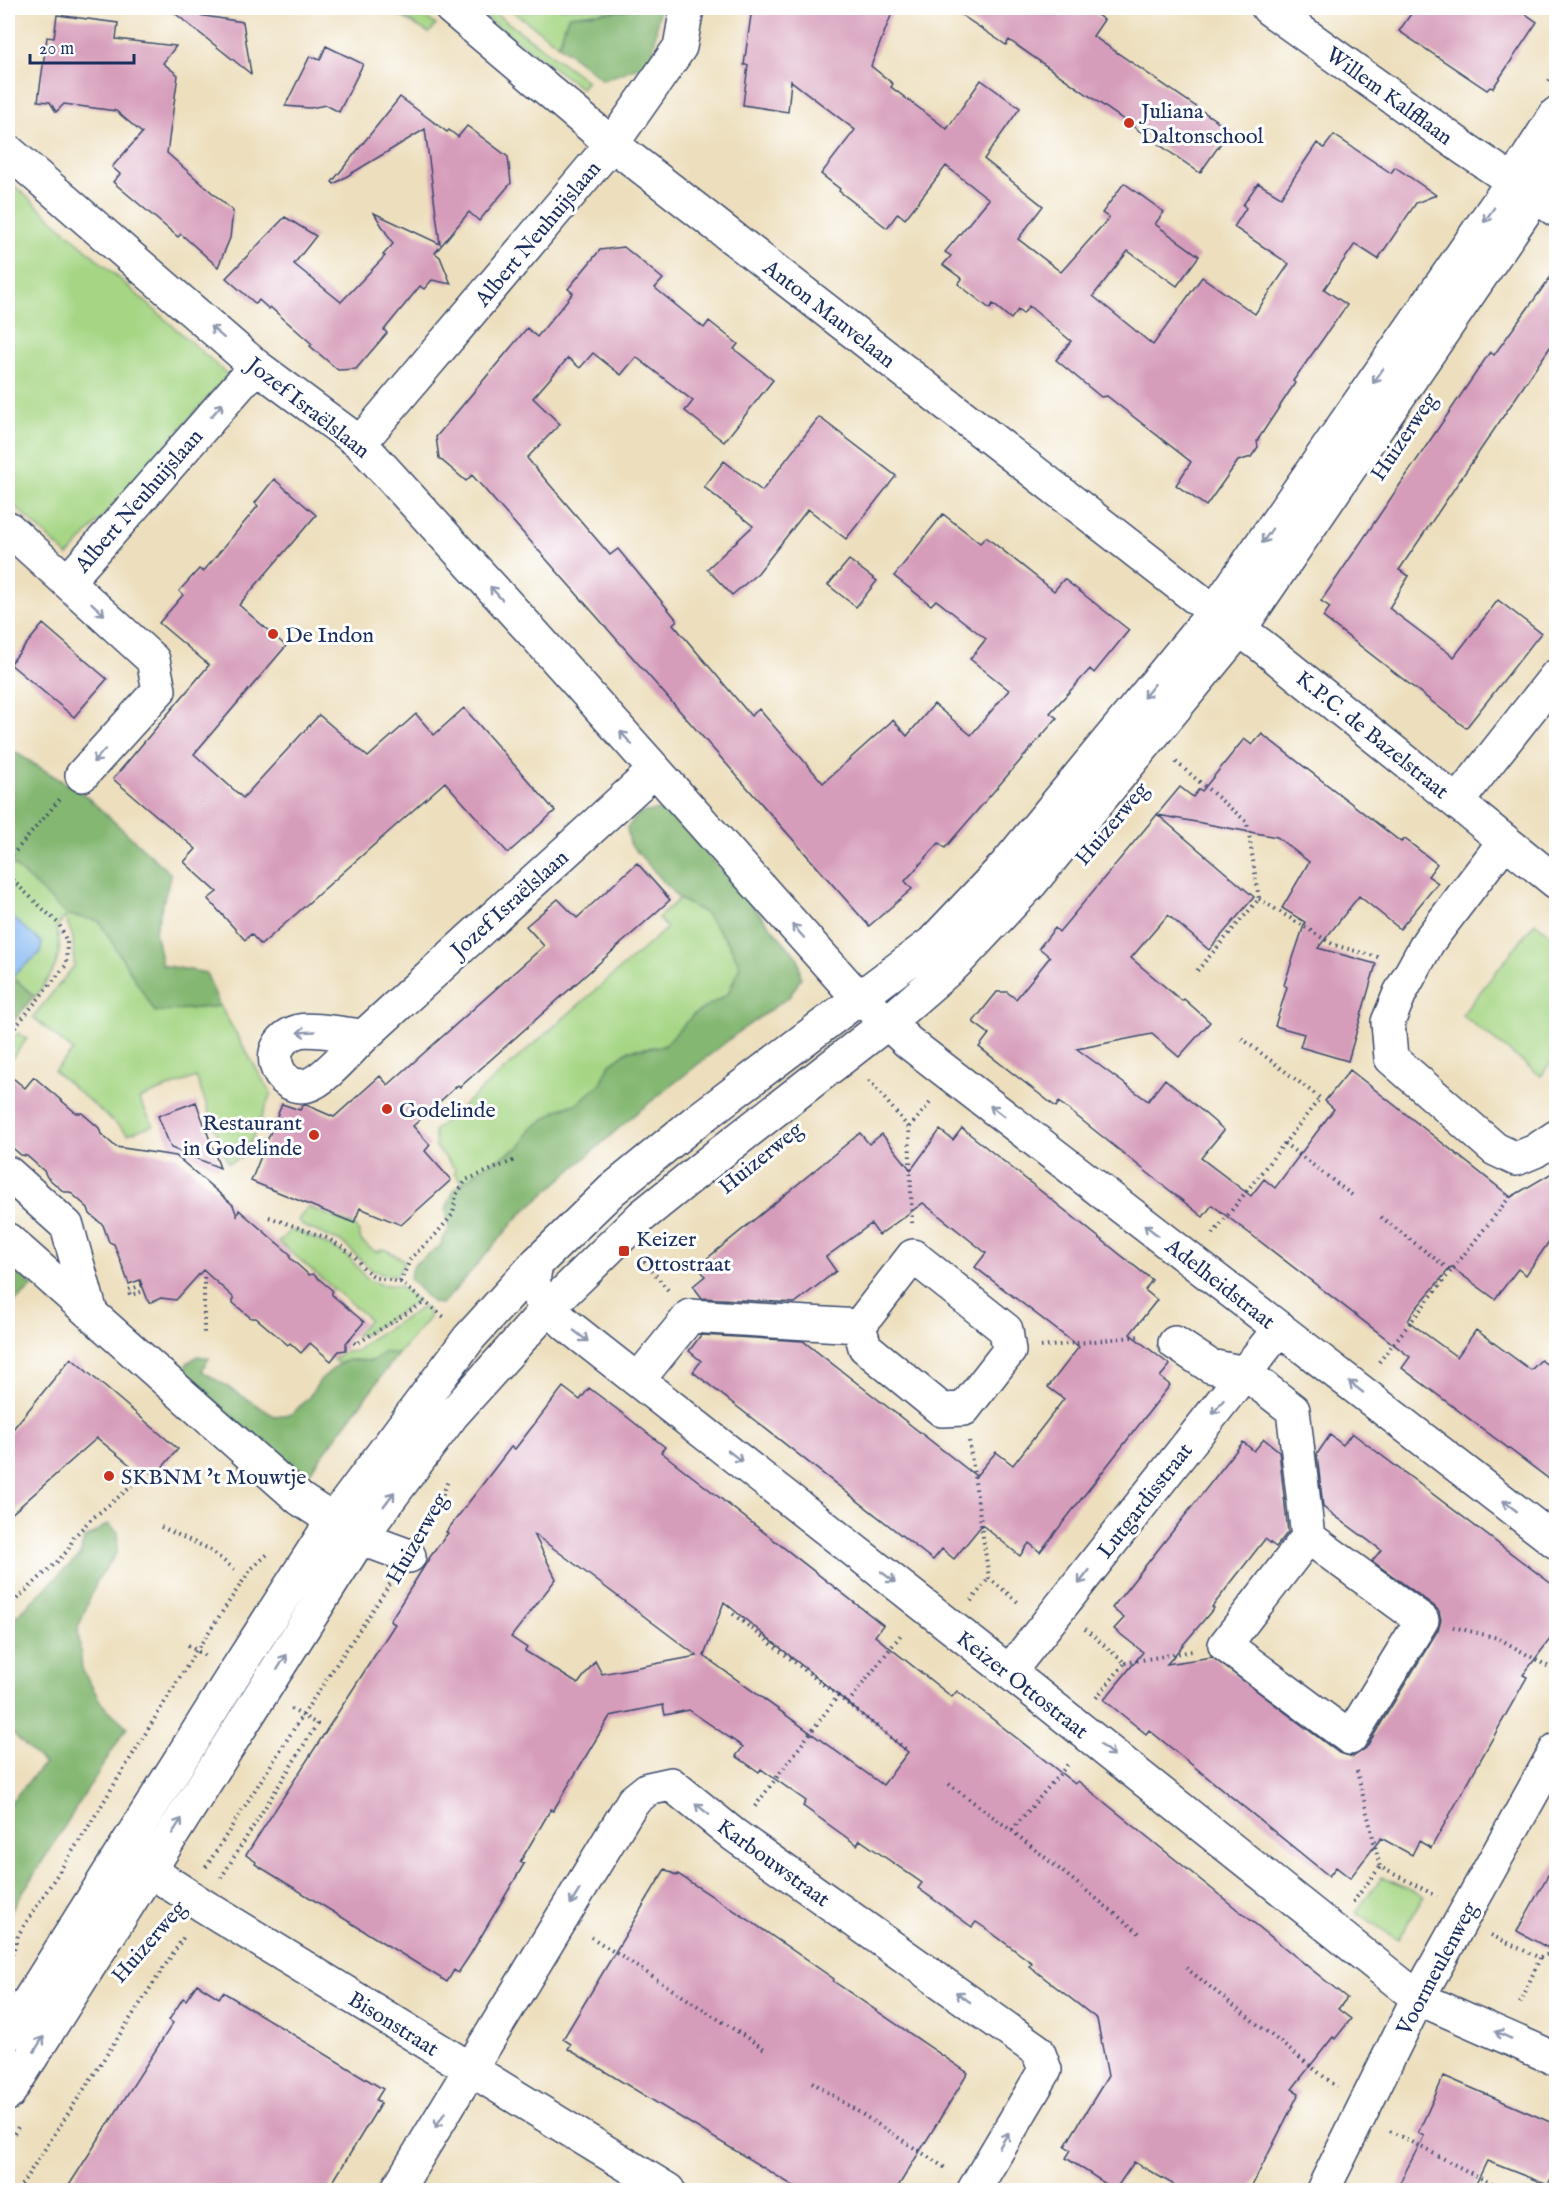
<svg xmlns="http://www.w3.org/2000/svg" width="1564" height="2198" font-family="'IM FELL English',serif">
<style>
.green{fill:#a6d684;stroke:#608271;stroke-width:1.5}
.forest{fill:#84b772;stroke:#507368;stroke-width:1.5}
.water{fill:#84b8f2;stroke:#5074a8;stroke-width:1.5}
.building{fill:#d69dba;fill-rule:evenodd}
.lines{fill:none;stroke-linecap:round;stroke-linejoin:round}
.minor-casing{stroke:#3a496c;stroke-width:36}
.major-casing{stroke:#3a496c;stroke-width:36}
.path{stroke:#3a496c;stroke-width:4;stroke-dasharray:1.5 4.5;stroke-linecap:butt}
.minor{stroke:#fff;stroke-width:33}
.major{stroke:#fff;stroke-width:33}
.oneway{stroke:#8d97ae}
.poi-dot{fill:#c8321e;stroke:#fff;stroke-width:2}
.labels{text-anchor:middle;stroke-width:6;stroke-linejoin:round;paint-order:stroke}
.street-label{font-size:22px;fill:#1b2f5e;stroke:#fff}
.poi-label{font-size:22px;fill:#1b2f5e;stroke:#fff;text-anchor:start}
</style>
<rect width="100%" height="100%" fill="#fff"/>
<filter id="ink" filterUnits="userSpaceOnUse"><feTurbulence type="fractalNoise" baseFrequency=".0167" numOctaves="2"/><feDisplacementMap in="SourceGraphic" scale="12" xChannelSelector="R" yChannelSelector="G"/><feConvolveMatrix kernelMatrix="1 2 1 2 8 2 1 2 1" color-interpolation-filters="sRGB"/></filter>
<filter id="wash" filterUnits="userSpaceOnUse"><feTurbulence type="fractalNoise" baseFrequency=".008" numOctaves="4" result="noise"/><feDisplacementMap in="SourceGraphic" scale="24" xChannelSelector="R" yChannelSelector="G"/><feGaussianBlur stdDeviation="1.35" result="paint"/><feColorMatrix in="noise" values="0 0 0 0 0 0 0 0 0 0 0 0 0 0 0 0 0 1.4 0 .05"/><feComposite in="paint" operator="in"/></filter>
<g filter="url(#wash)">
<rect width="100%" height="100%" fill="#eddfbd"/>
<path class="green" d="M387,8H413L436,25L429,33Z
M473,8H488L587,81L581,88Z
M508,8H626V10L568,16L559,45Z
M8,180L228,375L68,556L8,500Z
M8,748L86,796L99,921L155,1011L220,1006L271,1094L245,1156L228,1163L196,1077L139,1099L153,1125L128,1134L54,1071L73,1051L33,1017L74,966L73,938L65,917L56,928C66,957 52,974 35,997L8,972Z
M679,899L705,913L729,944L740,966L728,994L693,1015L664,1046L629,1050L610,1064L601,1083L578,1103L558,1110L531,1129L521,1146L482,1168L463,1183L454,1173L456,1170L436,1147L434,1131L667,928L658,918Z
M1535,922L1556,939V1056L1541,1076L1462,1015Z
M18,1033L27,1039L8,1063V1046Z
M308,1207L353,1225L359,1232L361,1241L376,1252L385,1249L405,1261L397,1275H384L372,1270L343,1243L303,1226L298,1220Z
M290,1230L300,1232L338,1250L350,1258L367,1279L379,1284L399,1286L418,1301L365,1334L355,1336L369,1319L279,1242Z
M423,1307L428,1311L429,1318L398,1354L384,1353L372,1361L349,1360L339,1364L334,1360L341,1353L356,1351L370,1339Z
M1382,1877L1424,1896L1398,1940L1356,1912Z"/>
<path class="forest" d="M626,8H659L652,62L603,80L559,45L568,16L626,10Z
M8,748L86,796L171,874L155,931L162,965L206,973L220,1006L155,1012L99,921L67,915L8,860Z
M659,810L675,817L798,958L801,978L790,996L740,1031L634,1115L520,1215L449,1297L441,1304L433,1303L410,1279L411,1270L417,1262L440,1246L449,1228L446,1209L454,1190L482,1168L521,1146L531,1129L558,1110L578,1103L601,1083L610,1064L630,1050L664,1046L693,1015L728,994L740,966L729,944L705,913L679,899L630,844L627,828L640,813Z
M16,980L34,996L8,1028V989Z
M8,1265L33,1286L8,1308Z
M384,1352L398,1354L306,1477L288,1469L197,1392L184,1373L187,1363L198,1356L209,1358L202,1371L274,1416L292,1414L309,1397L321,1379L339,1364L349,1360L372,1361Z
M108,1524L118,1532L117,1552L97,1581L78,1628L82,1669L102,1704L127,1727L8,1916V1805L44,1764L8,1729V1624L80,1555L84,1539Z"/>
<path class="water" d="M8,914L42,943L40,953L12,976L8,972Z"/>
<g id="blocks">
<path class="building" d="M752,8H894L871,66L893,84L891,87L947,129L981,80L1020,108L984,159L1043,206L1018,239L1061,272L1109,218L1102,213L1124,183L1164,212L1155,224L1199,256L1177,286L1128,251L1093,296L1153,345L1202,277L1255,314L1289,264L1234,227L1246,208L1243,205L1258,183L1281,197L1317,143L1324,148L1334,135L1391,173L1395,167L1436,195L1416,203L1378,259L1355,244L1324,289L1347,305L1293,381L1295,383L1257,441L1258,447L1251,457L1238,461L1206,506L1176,485L1191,462L1107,396L1101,397L1056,360L1071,341L1029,306L1023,314L1018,310L1011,319L993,304L990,309L958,284L962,279L943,265L951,256L945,252L989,199L946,166L905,219L898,213L887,228L839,191L840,189L821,174L855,130L791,81L788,112L743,105L748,65H744Z
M951,8H1087L1104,20L1093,36L1230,130L1200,173L1009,40L1006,45Z
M1415,8H1517L1537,22L1493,88L1490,87L1487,90L1399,31Z
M172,11L243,22L251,74Z
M57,15L118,23L116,39L176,46L163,63L178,75L167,153L233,211L230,238L218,267L181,234L178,237L113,182L120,174L112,167L142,133L116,111L64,104L56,112L50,102L38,101L47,37L54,38Z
M326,46L363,64L339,112L326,105L310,108L285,106L310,56L320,60Z
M400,97L447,132L449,130L458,137L467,126L508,157L511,183L479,221L469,212L435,253L440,257L451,284L432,280L424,289L420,286L384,330L387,333L356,369L338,370L310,346L312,344L270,307L269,309L259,300L256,304L226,278L285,217L316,236L294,264L341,302L385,256L383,255L393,244L374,213L440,244L425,129L334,184L332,182Z
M624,247L663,279L655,288L704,328L709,321L738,344L734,349L773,380L724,442L685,411L693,401L636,357L621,375L593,353L580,368L568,358L533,398L560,424L527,458L610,555L618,549L677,620L673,624L751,716L759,709L823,783L893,720L907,736L934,704L971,735L1009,690L970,659L986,639L936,600L931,605L894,576L943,514L980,543L986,537L1054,591L1064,579L1129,630L1094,673L1090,669L1050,713L1057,718L945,848L939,843L905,881L912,889L869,926L472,475L466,481L439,458L436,437L527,328L537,337L573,293L568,289L600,250Z
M1557,268V337L1399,570L1409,576L1389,608L1454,657L1498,600L1541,633L1466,728L1323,617L1330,607L1321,601L1490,352L1494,355Z
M819,417L896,476L846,539L808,509L758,573L732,595L707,569L753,526L704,487L724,461L762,491Z
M274,479L316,515L239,605L286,646L194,754L243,798L319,715L368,757L416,714L434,735L464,708L555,811L508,853L445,782L261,945L251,934L245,940L208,899L217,892L184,862L196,849L113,779L209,665L159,623L183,595L179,591L199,569L203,572L258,506L255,503Z
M849,560L877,581L856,607L828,585Z
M43,624L107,679L74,717L10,664Z
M1262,734L1401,842L1405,839L1437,864L1428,876L1438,883L1400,929L1359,896L1318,948L1376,964L1348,1061L1300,1047L1304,1034L1275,1026L1287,987L1284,985L1305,922L1282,908L1309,862L1277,837L1158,815L1254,897L1209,950L1168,915L1131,958L1182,1001L1184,999L1210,1022L1179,1057L1152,1034L1077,1049L1148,1101L1165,1079L1224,1130L1201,1158L1251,1196L1264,1179L1275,1188L1334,1109L1325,1101L1350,1070L1511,1197L1557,1170V1230L1526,1275L1518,1269L1495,1299L1451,1267L1413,1312L1408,1321L1457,1357L1476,1330L1531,1370L1541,1360L1557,1372V1485L1402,1368L1410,1357L1253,1236L1212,1205L1203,1217L1059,1102L1056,1107L979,1047L989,1034L973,1022L997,992H1007L1016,999L1050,957L1039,948L1055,928L1059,932L1180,787L1193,797L1199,789L1202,791L1244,739L1252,745Z
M637,863L670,900L460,1087L458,1085L413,1126L430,1145L425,1151L451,1180L401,1225L360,1208L354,1223L251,1181L282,1104L300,1110L304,1104L334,1117L380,1076L388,1085L544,946L526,926L558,899L577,918Z
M8,1074L25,1088L34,1077L76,1113H82L99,1128L101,1134L116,1147L176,1156L233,1205L237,1216L239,1210L290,1254V1258L309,1275L313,1274L332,1290V1295L364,1322L346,1343V1350L339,1351L331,1361L310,1343L301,1353L290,1343L288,1345L256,1318H251L233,1303V1297L203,1270L176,1300L161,1298L149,1303L140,1280L129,1284L114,1244L109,1242L103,1225L90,1214L88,1208L70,1192H64L47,1177L44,1171L27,1156L21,1155L8,1144Z
M196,1102L220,1168L171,1148L158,1116Z
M962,1128L1152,1280L1145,1290L1157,1300L1130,1334L1170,1365L1160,1377L1170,1385L1040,1552L1029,1543L1020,1556L982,1525L954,1559L942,1549L933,1560L693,1372L701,1361L689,1351L701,1335L803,1341L976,1476L996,1452L1013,1465L1064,1399L1048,1387L1079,1347L975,1267L986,1253L923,1203L879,1235L871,1224L826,1257L836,1271L795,1303L702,1298L693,1286L705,1276L698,1266L860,1133L869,1144L882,1134L911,1170L940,1130L953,1140Z
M71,1358L178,1449L155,1476L145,1468L141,1474L97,1438L8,1517V1435Z
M563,1387L580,1400L589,1388L622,1413L665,1447L661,1452L883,1625L875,1636L952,1697L957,1691L1075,1784L1078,1781L1347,1998L1338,2009L1351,2019L1335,2039L1333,2037L1292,2089L1299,2093L1250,2190H1183L1134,2162L1115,2190L1066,2158L1071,2150L1065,2146L1108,2076L1097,2019L1029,1966L1032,1963L985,1928L976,1922L972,1927L918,1888L922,1883L860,1840L857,1845L803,1806L806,1801L761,1769L759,1772L736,1756L743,1747L689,1710L665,1715L663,1705L610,1716L553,1811L551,1809L520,1862L524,1864L470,1955L458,1973L454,1970L447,1982L255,1864L256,1862L246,1855L395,1624L390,1621L430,1557L448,1533L446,1532L511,1447L515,1449ZM534,1534L568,1559L697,1656L602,1674L595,1661L578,1684L525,1651L527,1648L511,1637L556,1579ZM724,1602L908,1752L883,1785L704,1656Z
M1352,1433L1557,1588V1630L1523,1675L1527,1677L1431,1848L1419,1841L1412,1855L1381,1838L1350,1878L1336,1867L1329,1876L1149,1730L1146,1734L1104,1700L1143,1652L1114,1629L1124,1618L1112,1608L1243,1442L1254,1451L1264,1439L1279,1451L1288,1532L1276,1547L1265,1539L1212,1607L1214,1608L1167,1664L1212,1657L1339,1753L1353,1757L1366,1748L1438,1630L1441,1620L1439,1611L1433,1605L1372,1561L1381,1550L1323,1507L1317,1454L1330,1435L1343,1445Z
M1557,1859V1953L1517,1931Z
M665,1869L677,1876L678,1874L749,1920L834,1979L833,1981L968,2073L896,2190H800L568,2049L571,2044L563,2039Z
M197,1984L219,1998L223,1992L383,2089L376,2100L381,2103L328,2190H66L173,2023L169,2020L183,1998L186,2000Z
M1444,2076L1557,2125V2169L1548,2185L1487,2161L1473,2190H1396L1424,2136L1418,2133Z"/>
</g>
</g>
<g filter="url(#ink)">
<use href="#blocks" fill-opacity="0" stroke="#3a496c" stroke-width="1.5"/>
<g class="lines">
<defs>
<path id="minor" d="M451,8L612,144L1195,597L1262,646L1556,882
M1268,8L1465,149L1556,210
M8,151L256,366L360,443L534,634L846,984L908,1042L1556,1542
M360,443L612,144L680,47L687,8
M8,528L153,660L159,690L82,775
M68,581L256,366
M1457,802L1556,676
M1504,842L1428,942L1400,993L1388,1022L1391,1058L1495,1149L1516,1159L1535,1151L1556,1137
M364,1036C349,1035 312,1028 299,1031C258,1043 277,1093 308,1085C325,1080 350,1049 364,1036L655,770
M8,1173L67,1226L91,1313
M8,1240L300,1499L360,1538L409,1556
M913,1256L1006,1330L1009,1351L964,1409L942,1410L865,1347L859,1326Z
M537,1263C525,1294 547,1305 567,1325L1009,1672L1418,1998L1556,2059
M1175,1343L1210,1366L1245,1373L1293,1410L1308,1537
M638,1380L690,1316L859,1326
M1308,1537L1422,1620L1350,1738L1225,1645Z
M1009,1672L1280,1328
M126,1855L204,1906L668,2190
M397,2190L633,1801L648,1789L671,1784L734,1835L1038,2051L1045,2070L974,2190
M1323,2190L1418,1998L1556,1750"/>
<path id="major" d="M8,2034L234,1674L333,1520L469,1338L537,1263L612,1190L695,1122L932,943L1006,865L1215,611L1513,181L1556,114
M8,2094L360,1538L452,1415L549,1307L642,1216L719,1154L887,1023L955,964L1031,883L1239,630L1556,166"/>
</defs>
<use href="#minor" class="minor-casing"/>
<use href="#major" class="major-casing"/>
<path class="path" d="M1549,81L1556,70
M1176,762L1247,822L1259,899L1196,972
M8,860L60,799
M8,876L59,924L67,942L66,965L8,1036
M1259,899L1334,945L1381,958
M869,1080L909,1128
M1284,1143L1352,1195
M269,1217L327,1238L342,1247L355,1257L364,1269L376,1278L400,1282L444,1317
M1381,1217L1451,1271
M912,1223L909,1128L930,1103
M1213,1234L1320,1098L1240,1037
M644,1261L668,1290
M204,1277V1335
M400,1282L411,1258L436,1234L453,1214L456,1195L466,1180L515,1160
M141,1292L130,1295L128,1290L142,1285
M349,1339L356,1344L425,1302
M1041,1347L1141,1336
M1379,1362L1512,1194
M969,1441L989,1578L1020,1604
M161,1527L207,1548L238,1572
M426,1527L439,1506L448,1480
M971,1601L989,1578
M8,1607L58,1561L68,1550L74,1537L89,1521L132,1486
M733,1614L838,1696L753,1809
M1453,1627L1498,1638L1556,1671
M1085,1629L1125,1663L1096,1698
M188,1645L205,1656
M1125,1663L1192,1651
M838,1696L908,1751
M848,1703L903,1632
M1357,1771L1380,1867
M949,1784L1012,1831L1139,1933
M1012,1830L1069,1763
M206,1867L302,1716L390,1584
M221,1878L317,1724L291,1709
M1353,1902L1380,1867L1437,1896
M1491,1935L1540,1958L1519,2006
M591,1937L766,2050
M145,1944L163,1930L168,1923
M1540,1957L1556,1952
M9,1966L18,1935L87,1829L196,1651L251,1569L269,1553
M1186,1968L1337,2087
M812,2082L947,2169
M1390,2131L1494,2185
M8,2144L18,2127
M18,2190L185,1935"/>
<use href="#minor" class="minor"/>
<use href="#major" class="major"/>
</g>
<defs><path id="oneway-shaft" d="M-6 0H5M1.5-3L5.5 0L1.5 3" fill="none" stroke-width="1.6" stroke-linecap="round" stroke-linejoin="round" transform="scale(1.5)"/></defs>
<g class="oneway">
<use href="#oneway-shaft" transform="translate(1489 215) rotate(125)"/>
<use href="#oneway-shaft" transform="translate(217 332) rotate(-139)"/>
<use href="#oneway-shaft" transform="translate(1378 376) rotate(125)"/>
<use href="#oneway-shaft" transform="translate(217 410) rotate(-49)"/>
<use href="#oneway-shaft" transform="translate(1267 536) rotate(125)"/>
<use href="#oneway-shaft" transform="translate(496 593) rotate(-132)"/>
<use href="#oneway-shaft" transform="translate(98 609) rotate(43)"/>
<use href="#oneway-shaft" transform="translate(1149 691) rotate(129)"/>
<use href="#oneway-shaft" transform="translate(626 738) rotate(-132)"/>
<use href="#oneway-shaft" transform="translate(99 756) rotate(132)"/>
<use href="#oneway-shaft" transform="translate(798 931) rotate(-132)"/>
<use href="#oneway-shaft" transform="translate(306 1032) rotate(177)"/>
<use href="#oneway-shaft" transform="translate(997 1111) rotate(-142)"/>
<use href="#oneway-shaft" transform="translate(1151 1230) rotate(-142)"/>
<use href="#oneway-shaft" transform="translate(581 1336) rotate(38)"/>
<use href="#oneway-shaft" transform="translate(1356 1387) rotate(-142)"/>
<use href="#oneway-shaft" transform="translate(1218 1407) rotate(128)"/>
<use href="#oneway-shaft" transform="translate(735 1456) rotate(38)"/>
<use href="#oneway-shaft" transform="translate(389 1499) rotate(-53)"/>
<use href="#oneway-shaft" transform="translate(1510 1506) rotate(-142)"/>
<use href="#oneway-shaft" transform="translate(888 1577) rotate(38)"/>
<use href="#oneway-shaft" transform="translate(1084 1577) rotate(128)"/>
<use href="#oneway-shaft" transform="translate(282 1662) rotate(-58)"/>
<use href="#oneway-shaft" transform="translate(1107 1750) rotate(39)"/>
<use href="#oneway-shaft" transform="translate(702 1809) rotate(-141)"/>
<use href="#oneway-shaft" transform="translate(177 1826) rotate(-57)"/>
<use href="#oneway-shaft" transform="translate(575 1897) rotate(121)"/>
<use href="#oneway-shaft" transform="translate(963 1997) rotate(-145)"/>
<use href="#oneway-shaft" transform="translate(1503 2035) rotate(-156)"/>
<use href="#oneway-shaft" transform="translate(39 2044) rotate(-58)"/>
<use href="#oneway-shaft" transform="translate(440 2120) rotate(122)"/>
<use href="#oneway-shaft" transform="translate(1004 2140) rotate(-59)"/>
</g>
</g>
<g class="poi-dot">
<circle cx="1129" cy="123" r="6"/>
<circle cx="273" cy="634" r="6"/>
<circle cx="387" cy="1109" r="6"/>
<circle cx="314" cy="1135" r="6"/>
<rect x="618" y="1245" width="12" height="12" rx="3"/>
<circle cx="109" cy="1476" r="6"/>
</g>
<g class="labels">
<g class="street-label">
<text transform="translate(1390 95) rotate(36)" y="8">Willem Kalfflaan</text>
<text transform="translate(537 233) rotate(-50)" y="8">Albert Neuhuijslaan</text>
<text transform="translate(830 313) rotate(38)" y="8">Anton Mauvelaan</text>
<text transform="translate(309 407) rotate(38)" y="8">Jozef Israëlslaan</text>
<text transform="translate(1403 436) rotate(-56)" y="8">Huizerweg</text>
<text transform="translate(138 500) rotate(-49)" y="8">Albert Neuhuijslaan</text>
<text transform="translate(1373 734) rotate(39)" y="8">K.P.C. de Bazelstraat</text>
<text transform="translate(1111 823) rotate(-50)" y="8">Huizerweg</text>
<text transform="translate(509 903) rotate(-42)" y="8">Jozef Israëlslaan</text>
<text transform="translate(760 1157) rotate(-39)" y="8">Huizerweg</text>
<text transform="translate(1221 1283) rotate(38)" y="8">Adelheidstraat</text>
<text transform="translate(1144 1500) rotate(-52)" y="8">Lutgardisstraat</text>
<text transform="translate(416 1538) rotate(-60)" y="8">Huizerweg</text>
<text transform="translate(1023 1684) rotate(38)" y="8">Keizer Ottostraat</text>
<text transform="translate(774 1862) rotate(36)" y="8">Karbouwstraat</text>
<text transform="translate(148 1941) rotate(-49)" y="8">Huizerweg</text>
<text transform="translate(1436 1968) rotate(-62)" y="8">Voormeulenweg</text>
<text transform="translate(394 2023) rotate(32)" y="8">Bisonstraat</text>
</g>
<g class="poi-label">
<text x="1141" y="118">Juliana<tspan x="1141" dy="25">Daltonschool</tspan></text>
<text x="285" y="642">De Indon</text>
<text x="399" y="1117">Godelinde</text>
<text x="302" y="1130" text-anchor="end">Restaurant<tspan x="302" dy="25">in Godelinde</tspan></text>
<text x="636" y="1246">Keizer<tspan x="636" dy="25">Ottostraat</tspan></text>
<text x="121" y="1484">SKBNM 't Mouwtje</text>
</g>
</g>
<rect width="1564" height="2198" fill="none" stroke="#fff" stroke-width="30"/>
<path d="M30 54v9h104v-9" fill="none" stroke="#1b2f5e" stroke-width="3"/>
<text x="39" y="54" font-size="18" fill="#1b2f5e" stroke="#ffffff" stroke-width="4.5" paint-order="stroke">20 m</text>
</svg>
